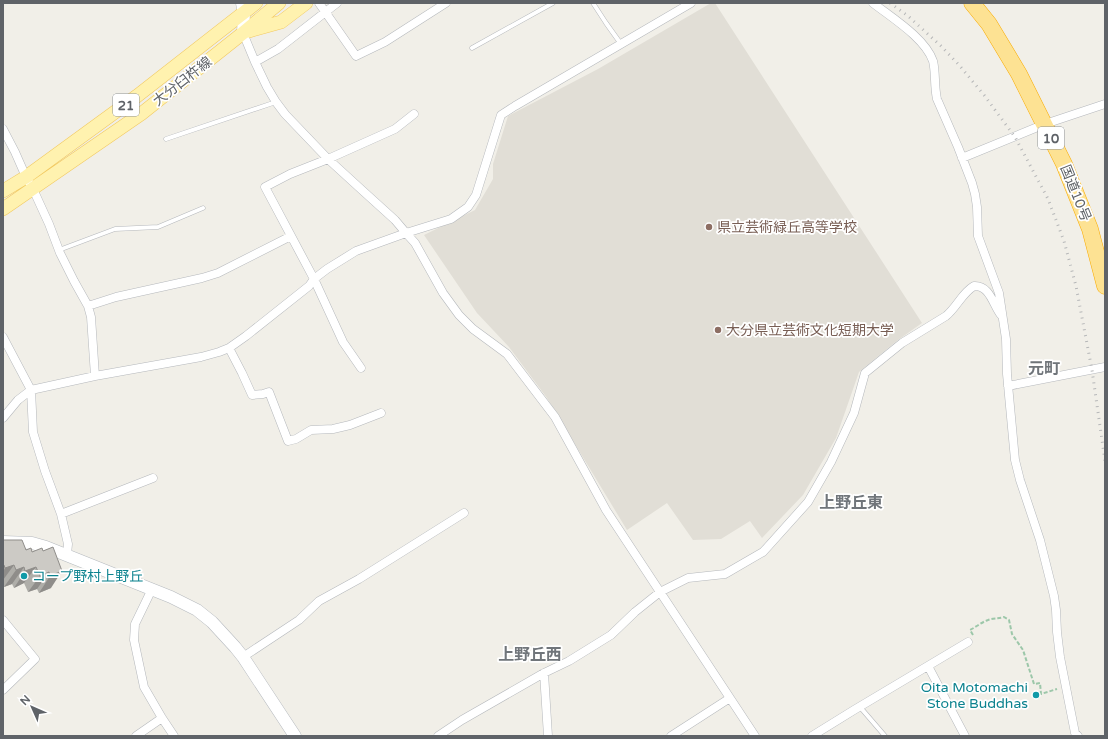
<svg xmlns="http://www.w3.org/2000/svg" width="1108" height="739" font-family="'Varela Round','Noto Sans JP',sans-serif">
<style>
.education{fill:#e1ded6}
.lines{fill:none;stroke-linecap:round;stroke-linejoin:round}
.lane-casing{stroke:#b5b8bc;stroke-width:5}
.street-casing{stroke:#b5b8bc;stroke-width:9}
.secondary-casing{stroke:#b6babf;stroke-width:13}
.primary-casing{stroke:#f2c960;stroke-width:14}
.highway-casing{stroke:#f9ab00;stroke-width:17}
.path{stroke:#9cc7a9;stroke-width:2;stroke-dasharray:4 2;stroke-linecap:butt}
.lane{stroke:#fff;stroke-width:4}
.street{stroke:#fff;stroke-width:8}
.secondary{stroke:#fff;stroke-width:12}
.primary{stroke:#fff2af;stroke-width:13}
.highway{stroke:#fde293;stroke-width:16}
.rail{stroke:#b6b7b8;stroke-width:3;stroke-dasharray:1 5;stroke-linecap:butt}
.wall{fill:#afaea9}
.shaded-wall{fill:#8f8d8a}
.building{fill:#cccac5;stroke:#8f8d8a}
.education-dot{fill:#8d6e63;stroke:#fff;stroke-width:1.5}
.culture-dot{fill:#0f9aa8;stroke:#fff;stroke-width:1.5}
.labels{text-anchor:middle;stroke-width:3.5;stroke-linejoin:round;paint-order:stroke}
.shield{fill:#fff;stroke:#8f9295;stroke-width:1}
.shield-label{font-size:13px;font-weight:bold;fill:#5f6368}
.street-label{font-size:14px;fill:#5f6368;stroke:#fff}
.education-label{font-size:14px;fill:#785e54;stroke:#fff;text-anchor:start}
.culture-label{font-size:14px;fill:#0d838f;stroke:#fff;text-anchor:start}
.quarter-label{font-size:16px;font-weight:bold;fill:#70757a;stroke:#fff}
</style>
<rect width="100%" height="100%" fill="#f1efe8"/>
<path class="education" d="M711,3H715L922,323L898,340L859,372L836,438L803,495L762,538L750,521L721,539L693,540L667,503L627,530L547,398L509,347L477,313L424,235L475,210L493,179V164L508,116L598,69Z"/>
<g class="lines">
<defs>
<path id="lane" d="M593,3L606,23L621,44
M472,48L553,3
M166,139L276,102
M59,250L115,229L158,227L203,208
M860,707L885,736"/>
<path id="street" d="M319,3L356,56L385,42L446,3
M873,3C892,18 925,38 933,61C936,73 934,86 937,99L958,147L972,183L975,194L977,207L978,236L999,293L1006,339L1007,374L1015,460L1020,480L1040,540L1054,596L1056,610L1057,632L1060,657L1075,733L1078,736
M243,33L255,62L267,87L276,102L285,114L328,159L363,191L395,220L406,233L415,243L443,293L459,315L473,329L507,354L555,417L606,510L755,736
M255,62L278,49L337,3
M3,129L15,152L26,177L33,189L49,224L60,253L74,281L88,306L91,317L95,376
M962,158L1045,124L1105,104
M88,306L116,297L202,278L218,273L291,236
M3,337L31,390L33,432L45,471L61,514L68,544L67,554
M229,348L242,373L252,395L263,394L269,392L288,441L296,439L311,430L333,429L350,425L381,413
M361,368L343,342L314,279L265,187L290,174L328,159L395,129L414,114
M1008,386L1105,367
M3,418L18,400L31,390L95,376L201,357L219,352L229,348L246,336L309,286L314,279L327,269L356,251L406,233L451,219L468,207L476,195L501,115L515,106L691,3
M61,514L153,478
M152,589L135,624L134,640L144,687L162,718L174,736
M3,620L35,659L3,690
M243,657L299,620L319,601L359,579L464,513
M928,666L965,736
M544,673L548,736
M136,736L162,718
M438,736L462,720L544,673L569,661L611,635L635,612L660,592L688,578L725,574L763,552L808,502L831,462L854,413L865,373L902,343L946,316C957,307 962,293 974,286C990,285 993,305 1001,315
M671,736L730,698
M812,736L854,710L968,642"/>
<path id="secondary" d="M242,3L244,13L243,33
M3,542L32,543L46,547L171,597L197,610L212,622L235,647L243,657L295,736"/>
<path id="primary" d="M249,31L281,22L306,3
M3,191L26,177L137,96L256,3
M3,209L141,114L243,33L279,3"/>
<path id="highway" d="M972,3L989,24L1019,74L1064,164L1090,229L1105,286"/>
</defs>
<use href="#lane" class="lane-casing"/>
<use href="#street" class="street-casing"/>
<use href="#secondary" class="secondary-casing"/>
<use href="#primary" class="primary-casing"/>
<use href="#highway" class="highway-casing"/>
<path class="path" d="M973,635L970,630C976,627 982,622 988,620C993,618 998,619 1004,617L1009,620L1012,634L1023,650L1034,684L1040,683L1041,694L1057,689"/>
<use href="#lane" class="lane"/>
<use href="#street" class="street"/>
<use href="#secondary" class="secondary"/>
<use href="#primary" class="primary"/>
<use href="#highway" class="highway"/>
<path class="rail" d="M890,3L908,16L941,46L959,65L984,95L1015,137L1048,199L1064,241L1076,286L1092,370L1105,461"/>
</g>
<path class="wall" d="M3,540L32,552L43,551L53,547L51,588L39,593L37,589L28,592L24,583L14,588L12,584L4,587L3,584Z"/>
<path class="shaded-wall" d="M14,565L3,580V572L5,568Z
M24,567L12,584L4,587L16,570Z
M36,567L24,583L14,588L25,571Z
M62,571L51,588L39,593L50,576Z
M49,572L37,589L28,592L40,576Z"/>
<path class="building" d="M3,540H22L26,550L31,548L32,552L42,548L43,551L53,547L62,571L50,576L49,572L40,576L36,567L25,571L24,567L16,570L14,565L5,568L4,565L3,566Z"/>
<g class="education-dot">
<circle cx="709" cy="227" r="4"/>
<circle cx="718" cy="330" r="4"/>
</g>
<g class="culture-dot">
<circle cx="24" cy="576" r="4"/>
<circle cx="1036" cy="695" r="4"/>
</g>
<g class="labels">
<g class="shield">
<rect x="113" y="94" width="26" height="22" rx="3"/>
<rect x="1038" y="127" width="26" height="22" rx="3"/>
</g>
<g class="shield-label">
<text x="126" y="110">21</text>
<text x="1051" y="143">10</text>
</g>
<g class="street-label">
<text transform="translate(182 81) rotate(-38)" y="5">大分臼杵線</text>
<text transform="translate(1076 193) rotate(68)" y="5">国道10号</text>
</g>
<g class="education-label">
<text x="717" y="232">県立芸術緑丘高等学校</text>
<text x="726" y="335">大分県立芸術文化短期大学</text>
</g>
<g class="culture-label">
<text x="32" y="581">コープ野村上野丘</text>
<text x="1028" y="692" text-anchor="end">Oita Motomachi<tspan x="1028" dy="16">Stone Buddhas</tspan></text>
</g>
<g class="quarter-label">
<text x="1044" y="374">元町</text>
<text x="851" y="508">上野丘東</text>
<text x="530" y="660">上野丘西</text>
</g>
</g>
<rect width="1108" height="739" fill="none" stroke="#5f6368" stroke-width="8"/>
<g transform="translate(32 707) rotate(315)" stroke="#ffffff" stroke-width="3" paint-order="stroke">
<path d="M0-3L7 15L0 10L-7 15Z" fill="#5f6368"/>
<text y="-6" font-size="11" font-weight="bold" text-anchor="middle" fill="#5f6368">N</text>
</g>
</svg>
